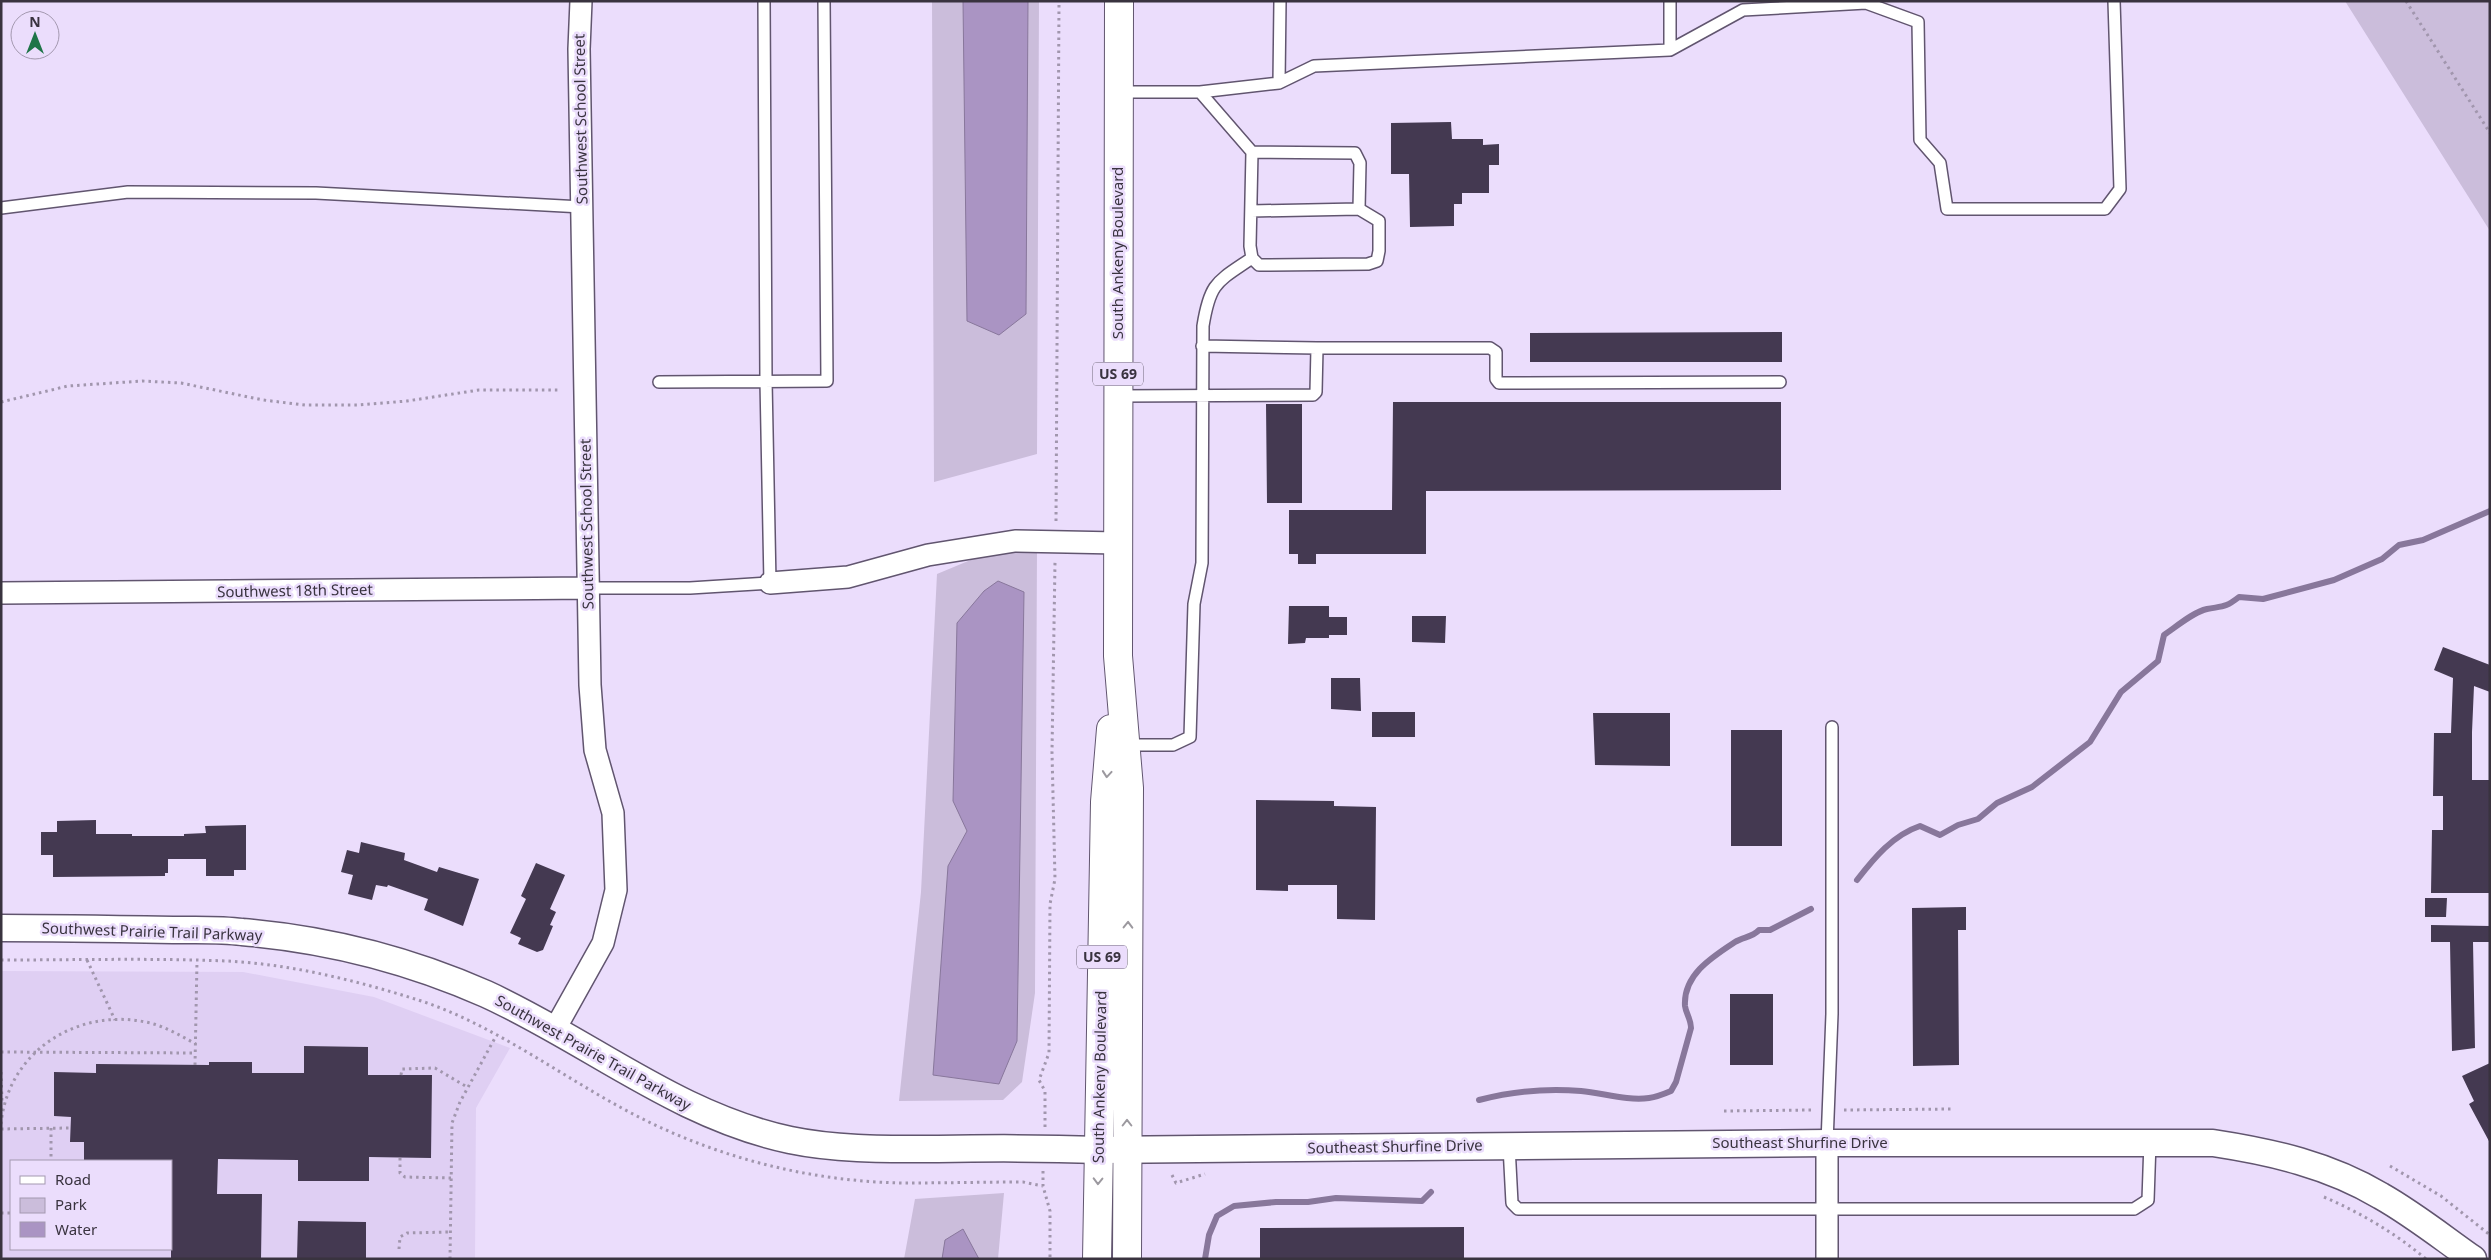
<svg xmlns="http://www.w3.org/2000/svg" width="2491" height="1260" font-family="'Noto Sans',sans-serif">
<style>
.built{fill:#dfcff3;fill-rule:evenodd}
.green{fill:#cbbddb}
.water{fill:#aa94c3;stroke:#88779b}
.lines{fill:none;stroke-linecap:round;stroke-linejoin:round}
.stream{stroke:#88779b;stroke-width:6}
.building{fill:#443951}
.service-casing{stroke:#61556f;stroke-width:14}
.minor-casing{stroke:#61556f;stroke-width:24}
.tertiary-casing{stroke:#61556f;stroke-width:29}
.primary-casing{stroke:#61556f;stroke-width:30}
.path{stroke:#a196ad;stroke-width:3;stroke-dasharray:2.5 4;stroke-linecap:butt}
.service{stroke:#fff;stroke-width:11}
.minor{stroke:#fff;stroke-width:21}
.tertiary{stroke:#fff;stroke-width:26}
.primary{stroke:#fff;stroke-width:28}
.oneway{stroke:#9c999f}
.labels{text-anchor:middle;stroke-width:5;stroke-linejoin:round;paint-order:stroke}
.shield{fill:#ebddfc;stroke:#6e6678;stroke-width:1}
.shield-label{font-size:14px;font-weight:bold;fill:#39333f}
.street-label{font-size:15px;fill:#39333f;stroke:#ebddfc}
</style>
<rect width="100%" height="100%" fill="#ebddfc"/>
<path class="built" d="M1,971L243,972L374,997L510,1048L476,1108L475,1259H1ZM11,1161H171V1249H11Z"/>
<path class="green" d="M932,1H1039L1037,454L934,482Z
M2345,1H2490V231Z
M1037,548L1035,993L1022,1082L1003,1100L899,1101L921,892L937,574L997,549Z
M1004,1193L998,1259H904L915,1199Z"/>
<path class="water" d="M963,1H1028L1026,314L999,335L967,321Z
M998,581L1024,592L1017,1041L999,1084L933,1075L948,866L967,831L953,801L957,623L984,591Z
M963,1229L979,1259H942L945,1240Z"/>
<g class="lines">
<path class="stream" d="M1857,880C1874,858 1893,835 1920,826L1940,835L1958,825L1978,819L1997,803L2032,787L2090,742L2121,692L2158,661L2164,635C2176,627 2193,612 2207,609C2223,606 2225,608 2239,597L2263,599L2334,580L2382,559L2399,545L2423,540L2490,511
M1479,1100C1513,1091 1545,1088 1581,1091C1603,1093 1627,1101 1649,1098C1656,1097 1664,1094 1671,1091L1676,1082L1691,1028C1691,1019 1686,1014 1685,1006C1683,975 1712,957 1735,942C1743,937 1753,937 1759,930H1770L1811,909
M1205,1259L1209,1235L1217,1216L1234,1206L1276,1202H1308L1336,1198L1422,1201L1431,1192"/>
</g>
<path class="building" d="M1451,122L1452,139H1483V145L1499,144V165H1489V193H1462V204H1454V226L1410,227L1409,174H1391V123Z
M1782,332V362H1530V333Z
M1393,402H1781V490L1426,491V554H1316V564H1298V554H1289V510H1392Z
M1266,404H1302V503H1267Z
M1289,606H1329V617H1347V635H1329V638H1306L1305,643L1288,644Z
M1412,616H1446L1445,643L1412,642Z
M2443,647L2490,665V692L2474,686L2472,732V780H2490V893H2431L2432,830H2443V796H2433L2434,733H2451L2453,678L2434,670Z
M1331,678H1360L1361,711L1331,709Z
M1372,712H1415V737H1372Z
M1593,713H1670V766L1595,765Z
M1731,730H1782V846H1731Z
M1256,800L1334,801V806L1376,807L1375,920L1337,919V885H1288V891L1256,890Z
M96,820V834H132V836H184V834L206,833L205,826L246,825V870H234V876H206V859H168V873H165V876L53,877V855H41V832H57V821Z
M361,842L405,853L404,860L437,872L439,867L479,879L463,926L424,910L428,899L388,885L387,887L376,885L372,900L348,894L353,875L341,872L347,850L359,853Z
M536,863L565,875L550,909L556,912L550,925L553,926L543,950L537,952L518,944L521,938L510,933L526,899L521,896Z
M2425,898H2447L2446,917H2425Z
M1966,907V930H1958L1959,1065L1913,1066L1912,908Z
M2431,925L2490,926V942H2473L2475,1048L2452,1051L2450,942H2431Z
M1730,994H1773V1065H1730Z
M304,1046L368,1047V1075H432L431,1158L369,1157V1181H298V1160L218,1159L217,1194H262L261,1259H171V1161H84V1142H70L71,1117L54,1116V1072L96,1073V1064L209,1065V1062H252V1073H304Z
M2490,1063V1143L2469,1104L2474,1101L2462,1076Z
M298,1221L366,1222V1259H297Z
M1464,1227V1258L1260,1259V1228Z"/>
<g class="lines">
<defs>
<path id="service" d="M1670,50L1743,10L1866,3L1918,22L1920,140L1940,163L1947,209H2105L2120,189L2114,1
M1279,83L1314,66L1670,50V1
M1118,92H1200L1252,152L1250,246L1252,258L1259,265L1368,264L1377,261L1379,251V221L1359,209L1360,163L1355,153L1252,152
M1200,92L1279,83L1280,1
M1,208L128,192L316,193L582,207
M1251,211L1359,209
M1317,348H1490L1496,352V379L1499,383L1780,382
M659,382L827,381L824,1
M1118,396L1313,395L1316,392L1317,348L1202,346
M589,588H690L770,583L766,381L764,1
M1125,745H1173L1190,737L1194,604L1202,563L1203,326C1210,282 1217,282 1252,258
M1827,1143L1832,1014V727
M1509,1146L1512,1203L1518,1209H2134L2148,1200L2150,1142"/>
<path id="minor" d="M770,583L848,577L928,555L1015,541L1118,543
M1,593L589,588
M555,1029L603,943L616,890L613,813L595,750L590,685L579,49L581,1
M1827,1143V1259"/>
<path id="tertiary" d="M1,928C59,928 116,929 173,930C196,930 220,929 242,932C326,939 409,960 486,994C589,1041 677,1116 790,1140C838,1150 889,1149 938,1149C992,1148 1045,1148 1099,1150L1827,1143H2213C2272,1152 2329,1165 2381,1196C2413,1214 2443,1238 2473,1259"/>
<path id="primary" d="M1119,1L1118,656L1129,788L1127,1259
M1097,1259L1105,802L1111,729"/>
</defs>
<use href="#service" class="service-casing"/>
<use href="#minor" class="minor-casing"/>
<use href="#tertiary" class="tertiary-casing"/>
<use href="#primary" class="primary-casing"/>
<path class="path" d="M2406,1L2490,133
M1,402L68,386L142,381L181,383L263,400L305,405H358L407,401L479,390H561
M1056,521L1059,1
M1,960C76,960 151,958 226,961C290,964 354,980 415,999C497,1024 573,1086 651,1123C730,1161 818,1182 905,1183C944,1183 983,1182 1023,1182L1043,1186
M87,960L115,1020
M1,1052L196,1053
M195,1065L197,961
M1,1072L2,1101
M401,1075L402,1069L435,1068L467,1087
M1844,1110L1953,1109
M1724,1111L1812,1110
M1,1124C8,1050 80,1006 150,1023C166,1027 181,1036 196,1044
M1045,1127V1091L1039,1080L1049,1053L1050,904L1055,879L1052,752L1055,562
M51,1128V1161
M1,1129L70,1128
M400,1158V1173L405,1177L451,1178
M2390,1166L2441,1196L2490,1235
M1043,1171V1186L1050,1211V1259
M1172,1175L1176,1183L1205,1174
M2324,1197C2361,1213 2395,1233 2426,1259
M1,1213H11
M399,1249L400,1237L407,1233L450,1232
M450,1259L452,1123L460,1102L496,1036"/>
<use href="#service" class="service"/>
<use href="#minor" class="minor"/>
<use href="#tertiary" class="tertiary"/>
<use href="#primary" class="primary"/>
</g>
<defs><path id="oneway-chevron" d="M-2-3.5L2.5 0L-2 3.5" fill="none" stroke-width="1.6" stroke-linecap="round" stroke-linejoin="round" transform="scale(1.25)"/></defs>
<g class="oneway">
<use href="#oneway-chevron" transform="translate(1107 774) rotate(95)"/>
<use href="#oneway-chevron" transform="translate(1128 925) rotate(-89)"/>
<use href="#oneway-chevron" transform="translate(1127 1123) rotate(-90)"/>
<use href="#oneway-chevron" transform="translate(1098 1181) rotate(91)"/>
</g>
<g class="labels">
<g class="shield">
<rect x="1093" y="362.5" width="50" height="23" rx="4"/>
<rect x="1077" y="945.5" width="50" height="23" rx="4"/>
</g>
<g class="shield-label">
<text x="1118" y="379">US 69</text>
<text x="1102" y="962">US 69</text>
</g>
<g class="street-label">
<text transform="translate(581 119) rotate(-91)" y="5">Southwest School Street</text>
<text transform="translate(1118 253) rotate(-90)" y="5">South Ankeny Boulevard</text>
<text transform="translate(587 524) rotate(-91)" y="5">Southwest School Street</text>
<text transform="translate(295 591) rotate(-1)" y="5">Southwest 18th Street</text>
<text transform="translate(152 932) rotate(2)" y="5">Southwest Prairie Trail Parkway</text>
<text transform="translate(593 1053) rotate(29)" y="5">Southwest Prairie Trail Parkway</text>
<text transform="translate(1100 1077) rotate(-89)" y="5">South Ankeny Boulevard</text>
<text x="1800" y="1148">Southeast Shurfine Drive</text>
<text transform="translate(1395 1147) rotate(-1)" y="5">Southeast Shurfine Drive</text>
</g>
</g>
<rect width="2491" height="1260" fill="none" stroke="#39333f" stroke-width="5"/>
<rect x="10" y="1160" width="162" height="90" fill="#ebddfc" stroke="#a499b0"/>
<rect x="20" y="1176" width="25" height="8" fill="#ffffff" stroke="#a499b0"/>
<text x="55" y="1185" font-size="15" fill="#39333f">Road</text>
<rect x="20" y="1198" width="25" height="15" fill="#cbbddb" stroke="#a499b0"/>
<text x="55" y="1210" font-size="15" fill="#39333f">Park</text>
<rect x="20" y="1222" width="25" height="15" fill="#aa94c3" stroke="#a499b0"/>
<text x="55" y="1235" font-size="15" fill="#39333f">Water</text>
<g transform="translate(35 35)"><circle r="24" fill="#ebddfc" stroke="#a499b0"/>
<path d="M0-4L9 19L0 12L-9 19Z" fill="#1f7548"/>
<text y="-8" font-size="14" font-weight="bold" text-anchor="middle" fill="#39333f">N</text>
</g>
</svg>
